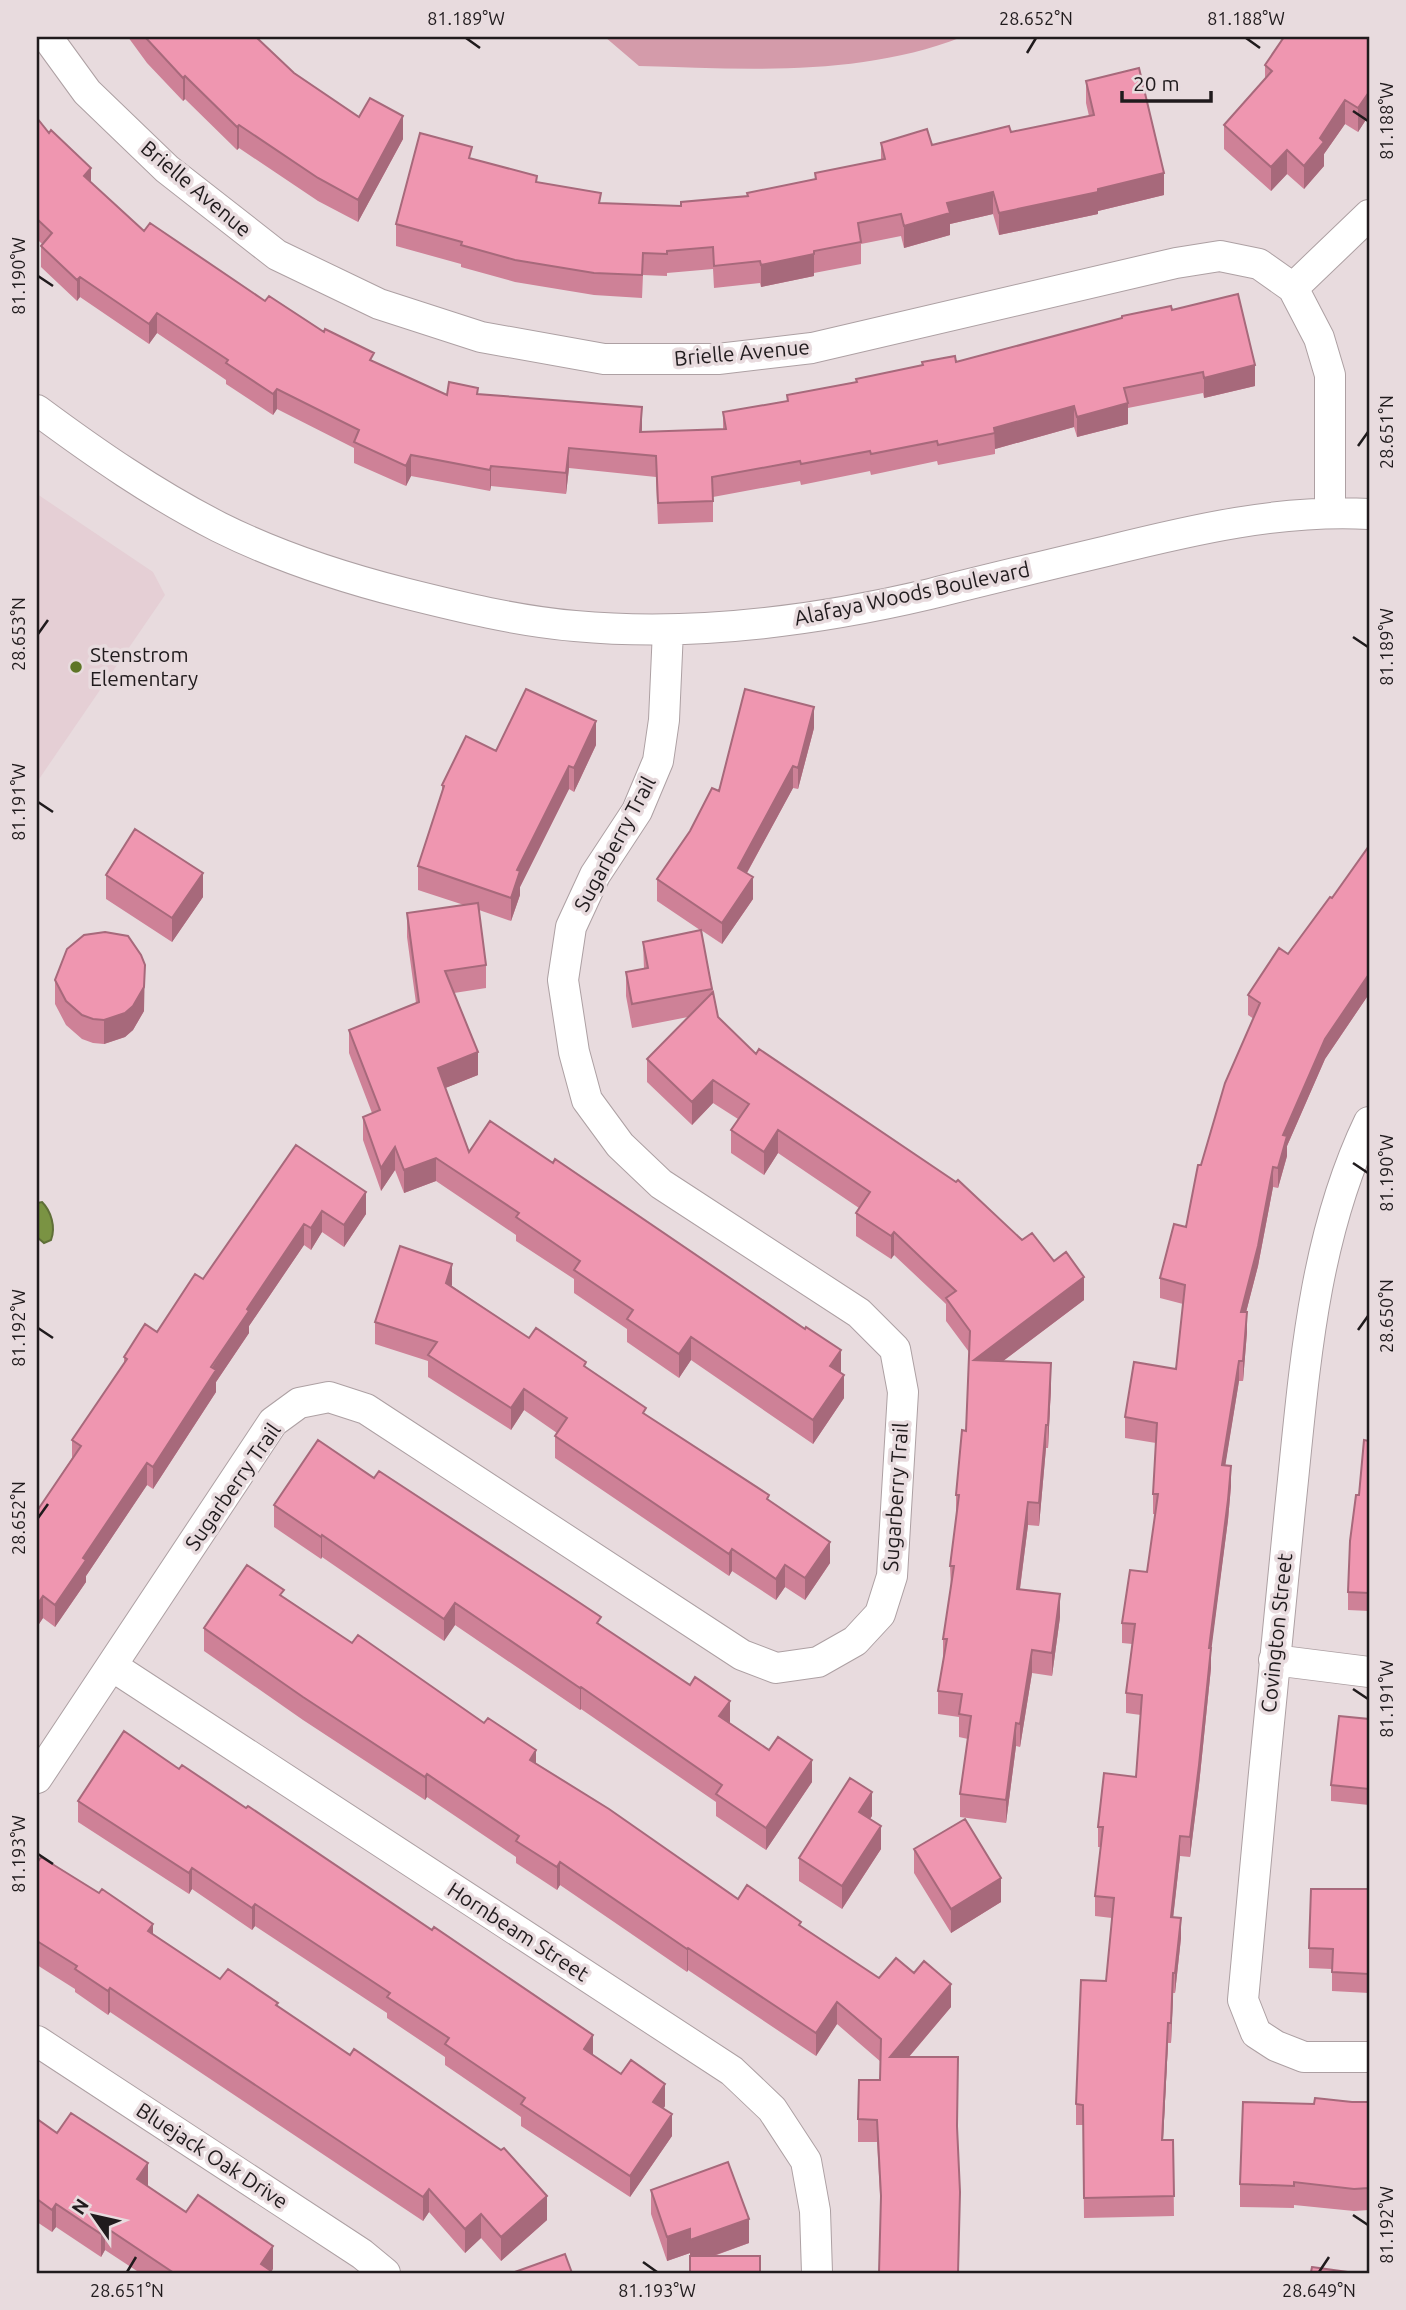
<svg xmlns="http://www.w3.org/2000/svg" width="1406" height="2310" font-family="Ubuntu,sans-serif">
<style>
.built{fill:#e5cfd5}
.green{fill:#d49baa}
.water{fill:#7a9343;stroke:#5f6f38;stroke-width:2}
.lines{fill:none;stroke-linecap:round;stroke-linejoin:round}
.minor-casing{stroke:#ada0a3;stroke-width:32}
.minor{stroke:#fff;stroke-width:30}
.wall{fill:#ce8197}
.shaded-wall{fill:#a7697b}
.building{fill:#ef96b0;stroke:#a7697b;stroke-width:2}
.ticks{fill:none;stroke:#201b1d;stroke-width:2.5}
.poi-dot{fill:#5e7526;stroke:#e8dbde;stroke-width:2.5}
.labels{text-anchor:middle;stroke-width:7;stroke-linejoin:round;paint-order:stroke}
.street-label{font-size:21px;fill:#201b1d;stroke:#e8dbde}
.poi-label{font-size:21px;fill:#201b1d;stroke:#e8dbde;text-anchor:start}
.neatline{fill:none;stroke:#201b1d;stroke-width:2.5}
.ticks-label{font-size:18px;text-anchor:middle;fill:#201b1d}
</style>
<rect width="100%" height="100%" fill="#e8dbde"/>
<path class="built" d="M37,494L153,572L165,595L37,782Z"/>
<path class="green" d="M605,37H962C859,77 747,69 639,66Z"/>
<path class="water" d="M42,1202C51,1211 56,1227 51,1240L44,1243L37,1237V1203Z"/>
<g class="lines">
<defs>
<path id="minor" d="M47,37L87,92L167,169L277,255L379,304L481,337L604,359H718L812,348L1176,263L1220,256L1259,264L1293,288L1319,338L1330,375V512
M1293,288L1369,215
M37,410C95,453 154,494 219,527C277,556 341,577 404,593C460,607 517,621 575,626C693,637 815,621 930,594C989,579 1048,565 1107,551C1192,530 1281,509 1369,514
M1369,1122C1311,1243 1304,1378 1290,1509C1273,1673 1258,1836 1243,2000L1256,2033L1276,2046L1304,2057H1369
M1274,1660L1369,1672
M112,1666L732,2071L772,2109L806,2161L815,2211L817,2273
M37,1778L273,1422L299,1403L329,1397L366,1409L742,1655L776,1668L818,1662L855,1641L880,1614L892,1576L903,1392L895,1349L859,1313L661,1184L620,1145L587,1100L574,1052L563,980L571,927L595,875L637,811L658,761L664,720L668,630
M37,2041L362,2254L385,2273"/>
</defs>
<use href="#minor" class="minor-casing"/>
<use href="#minor" class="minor"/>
</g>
<path class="wall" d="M128,37H256L294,73L359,117L403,139L358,222L318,201L239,148L237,150L185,99L183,101L147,63Z
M1369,37V115L1358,132L1345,124L1324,154V166L1304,189L1287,174L1271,191L1224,149V125L1265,79V65Z
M1086,81L1164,195L1098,211V214L999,235L993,214L950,224V235L904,248L901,236L861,244V264L814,273V276L761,287L760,283L714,288L713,269L667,273V276L643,275L642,298L594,295L515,282L461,267V264L396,246V224L472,159L537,182L601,203L681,206L747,196L815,180V173L881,160V143L932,145L1011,132L1089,116L1086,103Z
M37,118L91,183L144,231L265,301L324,332L374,362L447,395L478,394L642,427V432L723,429V412L787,401V395L856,382L922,366V362H956L1172,310L1255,386L1204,398L1203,393L1128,408V424L1077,437L1074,427L995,449V454L938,465L937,461L871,475L870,471L801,485L800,481L713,497V522L658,524L656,477L569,468L566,494L491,486L490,491L411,476L406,486L354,463V448L277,409L273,415L226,384V380L157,333L149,344L80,297L77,301L41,267V246L42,244L37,239Z
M814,728L798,789L793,788L747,873L753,899L722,944L701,930L718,1017L756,1054L1054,1261L1084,1300L1003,1361L1051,1386L1048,1448H1046L1039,1526L1028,1525L1020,1589L1060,1617L1052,1676L1032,1673L1020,1747L1016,1746L1006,1823L960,1817V1794L968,1739L959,1737V1717L938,1714V1691L943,1661V1639L951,1589L950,1566L956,1518V1495L966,1431L969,1352L946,1321V1304L894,1255L891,1259L856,1236V1213L859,1208L778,1153L764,1175L731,1153V1130L738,1119L713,1103L692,1125L647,1082V1059L688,1017L632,1028L626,996V972L644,969L643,942L700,930L657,901V879L719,791Z
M596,745L574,792L569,789L520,887V895L511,921L479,910L486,965V988L454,993L478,1075L445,1088L469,1152L841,1373L844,1398L813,1444L691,1360L679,1378L627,1342V1329L574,1293V1279L516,1241V1235L436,1181L404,1193L395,1170L381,1191L363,1140V1117L372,1113L349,1053V1030L416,1003L407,937V913L464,905L418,890V866L442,793V785L496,751Z
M1369,846V994L1325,1059L1287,1146V1156L1278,1188L1273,1187L1258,1266L1246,1312L1247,1332L1243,1381H1239L1225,1465L1231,1486L1228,1520L1211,1648V1668L1199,1785L1190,1857L1180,1856L1173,1917L1181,1938L1175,1993H1173L1171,2043H1168L1163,2140H1173L1174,2216L1084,2218L1083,2125H1076V2104L1106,1981L1112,1918L1095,1916V1896L1101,1847H1098V1827L1136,1777L1141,1715L1126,1713V1693L1132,1644L1122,1643V1623L1147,1572L1155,1514H1153V1494L1156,1443L1125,1438V1417L1176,1369L1183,1304L1160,1298V1278L1186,1227L1201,1165L1254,1019L1248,1015V995L1288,954L1332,898Z
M106,875L203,897L172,942L106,899Z
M55,980L144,1011L133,1030L125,1037L104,1044L93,1043L82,1039L66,1025L55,1004Z
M296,1145L366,1214L344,1247L322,1232L311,1250L304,1245L249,1326V1333L216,1382V1392L153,1489L147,1485L86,1576V1582L55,1627L43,1618L37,1627V1511L72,1458V1440L124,1364V1357L157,1332L203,1279Z
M452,1286L529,1338L586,1368L646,1415L769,1500L830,1563L805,1600L785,1587L776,1600L732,1571L729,1576L555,1458V1436L557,1433L524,1410L511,1430L428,1377V1361L375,1344V1322Z
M1369,1441V1611L1348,1610V1592L1359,1495Z
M374,1478L601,1625L729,1723L812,1782L766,1850L716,1816V1802L581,1709L580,1710L455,1625L444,1641L322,1557L321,1559L274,1527V1505Z
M284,1597L352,1643L536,1763L738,1899L801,1926L879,1978L951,2007L909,2057L957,2131L960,2215L881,2211L877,2142H858V2119L880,2080L881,2062L837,2024L816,2056L688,1970L687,1972L560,1885L557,1890L516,1863V1857L427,1797L425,1800L303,1720L204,1651V1628Z
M1369,1719V1805L1331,1801V1785Z
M78,1801L593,2055L665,2106L664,2108L672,2136L630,2197L521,2126V2117L445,2065V2057L387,2018V2013L255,1926L252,1930L192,1889L189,1894L78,1822Z
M872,1816L870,1819L881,1849L842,1909L799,1881V1858Z
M914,1849L1001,1902L951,1933L914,1873Z
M37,1863L99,1893L153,1934L220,1979L278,2007L547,2220L501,2261L481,2238L465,2253L429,2212L423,2221L110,2012L108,2015L75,1992V1989L37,1965Z
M1369,1889V1993L1332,1991V1969L1309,1968V1948Z
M1352,2102H1369V2210L1354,2211L1294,2205V2208L1240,2207V2184L1314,2104Z
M37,2119L57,2133L148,2186L186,2212L273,2269L271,2271L274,2273H140L105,2250L101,2257L56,2227L52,2232L37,2222Z
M651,2190L749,2243L714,2256L690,2273V2253L667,2261L651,2214Z"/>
<path class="shaded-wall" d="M185,76V99L183,101V78Z
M1369,92V115L1358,132V108Z
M1345,100V124L1324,154V166L1304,189V166L1320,138Z
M403,116V139L358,222V200Z
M239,125V148L237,150V127Z
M1287,150V174L1271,191V167Z
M91,168V188L84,176Z
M1164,173V195L1098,211V214L999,235V213Z
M993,192V214L950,224V235L904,248V226L947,203Z
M814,254V276L761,287V265Z
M80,277V297L77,301V280Z
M157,313V333L149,344V324Z
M1255,365V386L1204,398V378Z
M277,389V409L273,415V394Z
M1128,403V424L1077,437V417Z
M1074,406V427L995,449L994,428Z
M642,407V427L640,453V432Z
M569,448V468L566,494V473Z
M411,455V476L406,486V466Z
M491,466V486L490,491V470Z
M814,707V728L798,789V768Z
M596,721V745L574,792V768Z
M569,766V789L520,887V895L511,921V898L517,870Z
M793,766V788L738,889V868Z
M203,873V897L172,942V918Z
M753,877V899L722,944V923Z
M145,965L144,1011L133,1030L125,1037L104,1044V1020Z
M1369,974V994L1325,1059L1287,1146V1156L1278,1188V1168L1283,1135L1325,1039Z
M478,1052V1075L438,1091V1068Z
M713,1080V1103L692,1125V1102Z
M778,1130V1153L764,1175V1152Z
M395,1147V1170L381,1191V1168Z
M436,1158V1181L404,1193V1170Z
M1273,1167V1187L1258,1266L1241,1332V1312Z
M366,1192V1214L344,1247V1225Z
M322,1211V1232L311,1250V1228Z
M304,1224V1245L249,1326V1333L216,1382V1392L153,1489V1467L247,1309Z
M894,1232V1255L891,1259V1236Z
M452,1264V1285L446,1304V1283Z
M1084,1277V1300L974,1383V1360Z
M1247,1312V1332L1243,1381V1361Z
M691,1337V1360L679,1378V1354Z
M841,1350V1373L830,1366Z
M1239,1361V1381L1222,1486V1465Z
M1051,1363V1386L1048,1448V1425Z
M844,1375V1398L813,1444V1420Z
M524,1389V1410L511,1430V1408Z
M1046,1425V1448L1039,1526V1503Z
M147,1463V1485L86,1576V1582L55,1627V1605L83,1558Z
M1231,1466V1486L1228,1520L1209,1668V1648Z
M1028,1502V1525L1017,1611V1589Z
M322,1535V1557L321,1559V1537Z
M830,1542V1563L805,1600V1578Z
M732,1549V1571L729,1576V1554Z
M785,1565V1587L776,1600V1579Z
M1060,1594V1617L1052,1676V1653Z
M43,1596V1618L37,1627V1605Z
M455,1603V1625L444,1641V1619Z
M1211,1648V1668L1199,1785L1190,1857V1837Z
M1032,1650V1673L1020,1747V1724Z
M581,1687V1709L580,1710V1688Z
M730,1701V1723L719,1716Z
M1016,1723V1746L1006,1823V1800Z
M536,1750V1773L530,1760Z
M812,1760V1782L766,1850V1828Z
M427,1774V1797L425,1800V1777Z
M872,1792V1816L859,1835V1812Z
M881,1826V1849L842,1909V1886Z
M1180,1836V1856L1171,1937V1917Z
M560,1862V1885L557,1890V1867Z
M192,1868V1889L189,1894V1873Z
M1001,1878V1902L951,1933V1909Z
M255,1904V1926L252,1930V1908Z
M1181,1918V1938L1175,1993V1973Z
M153,1924V1948L148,1931Z
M688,1948V1970L687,1972V1949Z
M1173,1973V1993L1171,2043V2023Z
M951,1984V2007L890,2079V2057Z
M110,1988V2012L108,2015V1991Z
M837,2002V2024L816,2056V2033Z
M1168,2023V2043L1162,2160V2140Z
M593,2035V2057L584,2049Z
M665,2084V2106L653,2123V2102Z
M672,2114V2136L630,2197V2176Z
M148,2163V2186L137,2202V2179Z
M429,2189V2212L423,2221V2197Z
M547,2196V2220L501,2261V2237Z
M56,2204V2227L52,2232V2210Z
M481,2214V2238L465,2253V2229Z
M749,2219V2243L690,2264V2253L667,2261V2237L690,2229Z
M105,2227V2250L101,2257V2234Z
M273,2246V2269L270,2273L261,2264Z"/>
<path class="building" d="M145,37H256L294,73L359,117L370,98L403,116L358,200L318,178L239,125L237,127L185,76L183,78Z
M1284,37H1369V92L1358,108L1345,100L1320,138L1324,142L1304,166L1287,150L1271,167L1224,125L1272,71L1265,65Z
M1139,68L1164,173L1098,189V192L999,213L993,192L947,203L950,213L904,226L901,214L858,223L861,242L814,251V254L761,265L760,261L714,266L713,247L667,251V254L643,253L642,275L594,273L515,260L461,245L462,242L396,224L420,133L472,147L469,158L537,176L536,182L601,193L599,203L681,206V202L748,196L747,193L816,179L815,173L885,159L881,143L927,129L932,145L1009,126L1011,132L1094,115L1086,81Z
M37,118L49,133L51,130L91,168L84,176L144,231L150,223L265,301L269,296L324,332L325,329L374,353L370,360L447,395L449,382L478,388L477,394L642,407L640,432L726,429L723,412L788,401L787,395L857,382L856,379L923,365L922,362L955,356L956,362L1122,318V316L1171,306L1172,310L1238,294L1255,365L1204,378L1203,372L1124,388L1128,403L1077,417L1074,406L994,428L995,433L938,445L937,441L871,454L870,451L801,464L800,461L712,477L713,501L658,503L656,456L569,448L566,473L491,466L490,470L411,455L406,466L354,442L359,430L277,389L273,394L226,363L228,360L157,313L149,324L80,277L77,280L41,246L52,233L37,219Z
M526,689L596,721L574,768L569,766L517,870L520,871L511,898L418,866L444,786L442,785L466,736L496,751Z
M745,689L814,707L798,768L793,766L738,868L753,877L722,923L657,879L690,831L712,788L719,791Z
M135,829L203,873L172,918L106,875Z
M1369,846V974L1325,1039L1283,1135L1287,1136L1278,1168L1273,1167L1258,1246L1241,1312H1247L1243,1361H1239L1222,1465L1231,1466L1228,1500L1209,1648H1211L1199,1765L1190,1837L1180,1836L1171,1917L1181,1918L1175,1973H1173L1171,2023H1168L1162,2140H1173L1174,2196L1084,2198L1083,2105L1076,2104L1081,1980L1106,1981L1114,1898L1095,1896L1103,1827H1098L1104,1773L1136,1777L1142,1695L1126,1693L1135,1624L1122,1623L1130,1570L1147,1572L1158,1494H1153L1157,1423L1125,1417L1134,1362L1176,1369L1185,1285L1160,1278L1174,1224L1186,1227L1198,1165H1201L1225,1083L1260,1003L1248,995L1279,948L1288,954L1330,897L1332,898Z
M478,903L486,965L445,971L478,1052L438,1068L469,1152L490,1121L553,1163L555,1159L805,1329L806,1327L841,1350L830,1366L844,1375L813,1420L691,1337L679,1354L627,1319L633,1310L574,1270L580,1261L516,1217L519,1213L436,1158L404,1170L395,1147L381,1168L363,1117L380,1110L349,1030L419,1002L407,913Z
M701,930L712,989L632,1004L626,972L648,968L643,942Z
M105,932L128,936L141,955L145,965L144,987L133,1006L125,1013L104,1020L93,1019L82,1015L66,1001L55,980L67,949L84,935Z
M713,992L718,1017L756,1054L759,1049L956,1182L958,1180L1022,1240L1032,1233L1054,1261L1066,1252L1084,1277L974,1360L1051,1363L1048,1425H1046L1039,1503L1028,1502L1017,1589L1060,1594L1052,1653L1032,1650L1020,1724L1016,1723L1006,1800L960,1794L971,1716L959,1714L962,1694L938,1691L947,1639H943L954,1566H950L959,1495H956L962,1430L966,1431L970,1331L946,1298L956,1291L894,1232L891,1236L856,1213L870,1192L778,1130L764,1152L731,1130L749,1104L713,1080L692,1102L647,1059Z
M296,1145L366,1192L344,1225L322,1211L311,1228L304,1224L247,1309L249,1311L211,1367L216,1370L153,1467L147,1463L83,1558L86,1560L55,1605L43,1596L37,1605V1511L81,1446L72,1440L127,1359L124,1357L145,1324L157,1332L195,1274L203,1279Z
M400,1246L452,1264L446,1283L529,1338L536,1328L586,1362L584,1366L646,1408L643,1413L769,1495L767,1499L830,1542L805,1578L785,1565L776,1579L732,1549L729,1554L555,1436L567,1418L524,1389L511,1408L428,1355L437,1342L375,1322Z
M318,1440L374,1478L379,1471L568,1595L601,1617L597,1623L690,1685L695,1677L730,1701L719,1716L769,1750L778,1737L812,1760L766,1828L716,1794L722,1785L581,1687L580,1688L455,1603L444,1619L322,1535L321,1537L274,1505Z
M1364,1440L1369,1441V1593L1348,1592L1350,1541L1356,1495H1359Z
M247,1565L284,1590L280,1595L352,1643L358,1635L484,1723L488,1718L536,1750L530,1760L609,1809L738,1899L747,1885L801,1922L799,1925L879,1978L896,1958L914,1973L924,1961L951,1984L890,2057H958L957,2126L960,2192L958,2273H879L881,2196L877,2120L858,2119L859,2080H880L881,2039L837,2002L816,2033L688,1948L687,1949L560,1862L557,1867L516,1841L519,1836L427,1774L425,1777L303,1697L204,1628Z
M1339,1716L1369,1719V1789L1331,1785Z
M124,1731L179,1769L182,1765L246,1808L248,1806L432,1930L434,1927L593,2035L584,2049L621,2074L631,2060L665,2084L653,2102L672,2114L630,2176L521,2104L525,2098L445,2044L449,2038L387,1997L390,1993L255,1904L252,1908L192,1868L189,1873L78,1801Z
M850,1778L872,1792L859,1812L881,1826L842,1886L799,1858Z
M965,1819L1001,1878L951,1909L914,1849Z
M41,1857L99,1893L102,1889L153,1924L148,1931L220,1979L228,1969L278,2003L276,2005L350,2055L354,2049L501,2150L504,2148L547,2196L501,2237L481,2214L465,2229L429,2189L423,2197L110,1988L108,1991L75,1969L77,1966L37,1941V1863Z
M1311,1889H1369V1974L1332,1972L1333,1949L1309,1948Z
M1315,2098L1352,2102H1369V2188L1354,2189L1294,2182V2186L1240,2184L1243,2102L1314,2104Z
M71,2113L148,2163L137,2179L186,2212L198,2195L273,2246L261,2264L274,2273H174L105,2227L101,2234L56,2204L52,2210L37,2199V2119L57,2133Z
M728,2162L749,2219L690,2240V2229L667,2237L651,2190Z
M565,2254L572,2273H512Z
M690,2256H760V2273H690Z
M1312,2267L1355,2273H1303L1311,2272Z"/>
<path class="ticks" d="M466,38L480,48M1246,38L1260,48M1027,53L1036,38M1353,111L1368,121M38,276L53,286M1358,446L1368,432M38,634L48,620M1353,637L1368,647M38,802L53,812M1353,1163L1368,1173M38,1328L53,1338M1358,1330L1368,1316M38,1518L48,1504M1353,1689L1368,1699M38,1854L53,1864M1353,2215L1368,2225M643,2262L657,2272M127,2272L136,2257M1319,2272L1329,2257"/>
<circle class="poi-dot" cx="76" cy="667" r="7"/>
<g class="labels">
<g class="street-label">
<text transform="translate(196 189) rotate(40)" y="7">Brielle Avenue</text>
<text transform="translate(742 353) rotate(-5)" y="7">Brielle Avenue</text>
<text transform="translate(912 594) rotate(-12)" y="7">Alafaya Woods Boulevard</text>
<text transform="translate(615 844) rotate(-62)" y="7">Sugarberry Trail</text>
<text transform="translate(233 1487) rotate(-55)" y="7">Sugarberry Trail</text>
<text transform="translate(896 1497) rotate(-86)" y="7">Sugarberry Trail</text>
<text transform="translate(1277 1633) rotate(-84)" y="7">Covington Street</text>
<text transform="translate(518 1932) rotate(33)" y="7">Hornbeam Street</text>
<text transform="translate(212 2156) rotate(33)" y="7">Bluejack Oak Drive</text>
</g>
<g class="poi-label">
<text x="90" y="662">Stenstrom<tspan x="90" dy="24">Elementary</tspan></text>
</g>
</g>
<rect width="1406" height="2310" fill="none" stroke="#e8dbde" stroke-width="77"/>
<g transform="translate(94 2216) rotate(304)" stroke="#e8dbde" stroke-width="5" paint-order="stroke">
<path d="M0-5L12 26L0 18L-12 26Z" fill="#201b1d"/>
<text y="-10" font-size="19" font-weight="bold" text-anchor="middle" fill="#201b1d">N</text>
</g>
<path d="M1122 91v10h89v-10" fill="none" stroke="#201b1d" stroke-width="3.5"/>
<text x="1133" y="91" font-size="21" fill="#201b1d" stroke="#e8dbde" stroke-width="5" paint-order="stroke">20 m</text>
<rect x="38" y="38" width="1330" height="2234" class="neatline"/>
<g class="ticks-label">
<text x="466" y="25">81.189°W</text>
<text x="1036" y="25">28.652°N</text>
<text x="1246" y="25">81.188°W</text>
<text transform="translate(1387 121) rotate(-90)" y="6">81.188°W</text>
<text transform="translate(19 276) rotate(-90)" y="6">81.190°W</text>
<text transform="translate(1387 432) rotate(-90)" y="6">28.651°N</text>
<text transform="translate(19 634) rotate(-90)" y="6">28.653°N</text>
<text transform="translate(1387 647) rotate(-90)" y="6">81.189°W</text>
<text transform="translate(19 802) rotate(-90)" y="6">81.191°W</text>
<text transform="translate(1387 1173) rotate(-90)" y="6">81.190°W</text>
<text transform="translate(1387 1316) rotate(-90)" y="6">28.650°N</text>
<text transform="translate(19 1328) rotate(-90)" y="6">81.192°W</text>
<text transform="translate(19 1518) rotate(-90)" y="6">28.652°N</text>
<text transform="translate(1387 1699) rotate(-90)" y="6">81.191°W</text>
<text transform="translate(19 1854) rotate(-90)" y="6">81.193°W</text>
<text transform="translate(1387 2225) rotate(-90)" y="6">81.192°W</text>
<text x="127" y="2297">28.651°N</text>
<text x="657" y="2297">81.193°W</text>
<text x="1319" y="2297">28.649°N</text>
</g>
</svg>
